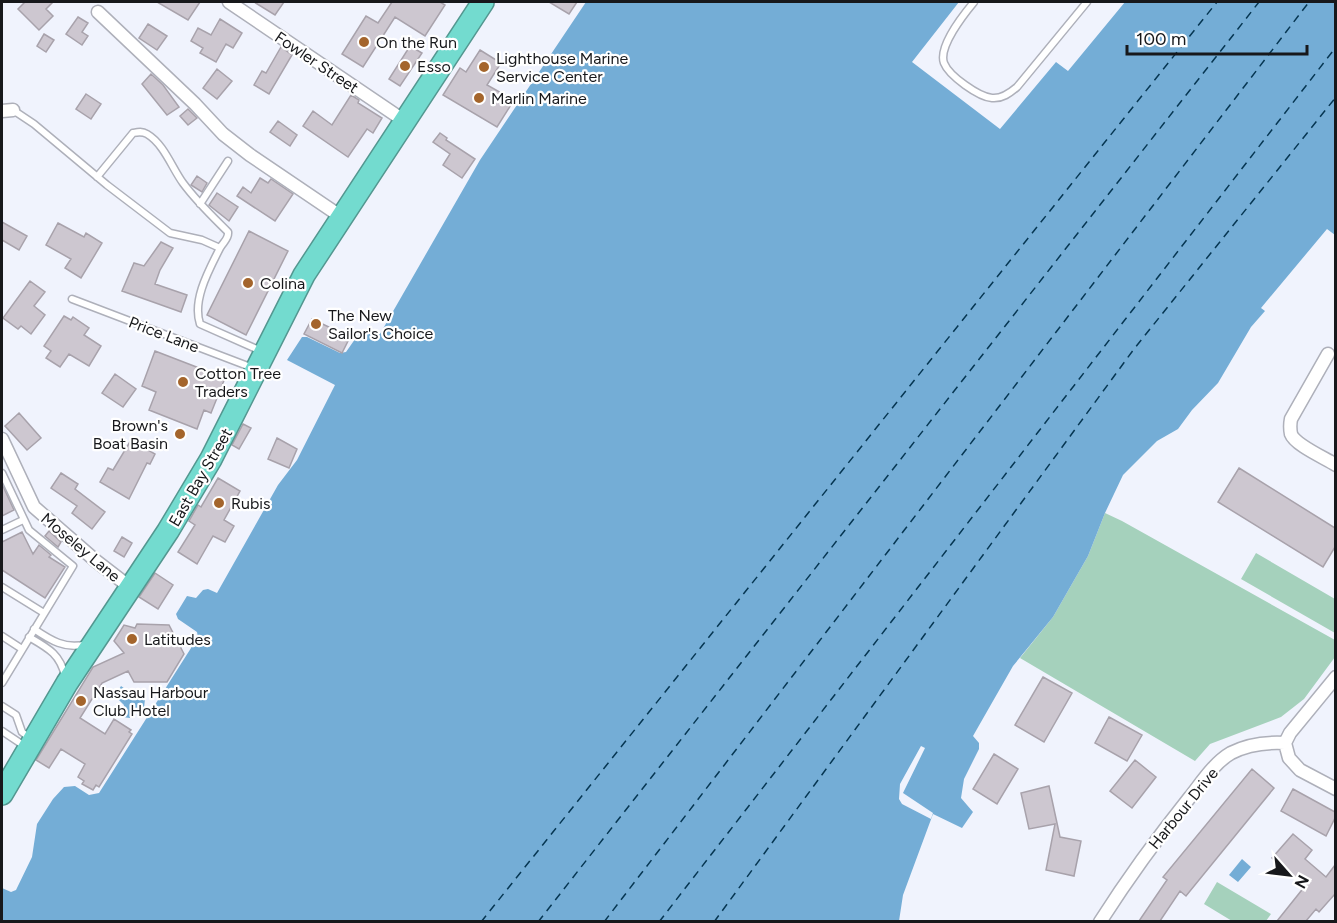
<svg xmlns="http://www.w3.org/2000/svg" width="1337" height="923" font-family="Figtree,sans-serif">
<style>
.green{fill:#a5d1bc}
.water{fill:#74add6}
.pier{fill:#f0f3fd}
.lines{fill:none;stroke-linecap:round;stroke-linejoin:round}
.ferry{stroke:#063652;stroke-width:1.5;stroke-dasharray:8 6;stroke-linecap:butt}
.building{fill:#cdc7d0;stroke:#a8a2ab;stroke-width:1.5}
.lane-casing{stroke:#aeb0ba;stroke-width:9}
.street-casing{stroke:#aeb0ba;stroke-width:15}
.highway-casing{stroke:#539790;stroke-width:24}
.lane{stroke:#fff;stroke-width:6}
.street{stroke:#fff;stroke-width:12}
.highway{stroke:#73dbcf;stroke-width:21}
.poi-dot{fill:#a4652c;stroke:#fff;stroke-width:2}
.labels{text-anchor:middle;stroke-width:4.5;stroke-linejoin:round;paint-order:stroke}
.poi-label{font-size:16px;fill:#17181b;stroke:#fff;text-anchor:start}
.street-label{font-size:16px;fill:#17181b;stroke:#fff}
</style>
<rect width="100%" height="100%" fill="#f0f3fd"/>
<path class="green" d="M1105,513L1122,521L1335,640V657L1304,699L1281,717L1210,744L1195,761L1020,658L1053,617L1088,556Z
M1256,553L1335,599V633L1241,579Z
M1217,882L1271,914L1266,921H1232L1204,904Z"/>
<path class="water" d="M586,2H959L912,62L1000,129L1056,62L1068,71L1125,2H1335V235L1327,229L1261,308L1265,311L1251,327L1218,383L1192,410L1178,429L1157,441L1123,475L1105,513L1088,556L1053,617L1013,666L973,736L979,743V749L964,779L961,798L973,812L962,828L933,814L903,895L899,921L2,922V888L11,892L16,890L32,857L37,824L53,799L64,787L75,786L89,795L99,793L198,637L197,632L178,619L176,614L187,596L196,598L203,590L208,589L217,593L278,485L297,460L335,385L287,360L302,337H307L340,353L346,352L360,332L376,335L380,334L480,160Z
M121,686L132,694L145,699L144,708L134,710L130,718L122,717L124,705L115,696Z
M1242,859L1251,867L1238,882L1229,875Z"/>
<path class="pier" d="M921,746L925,748L903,793L933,813L931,819L902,804L899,799L900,784Z"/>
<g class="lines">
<path class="ferry" d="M481,922L1217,2
M538,922L1259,2
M604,922L1309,2
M659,922L1336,47
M714,922L1134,349L1336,97"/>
</g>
<path class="building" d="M25,2H53L46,9L53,16L39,30L18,9Z
M157,2H200L188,20Z
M254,2H284L275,15Z
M392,2H440L445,5L425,36L395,17L363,67L342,54L366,16L378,23Z
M549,2H577L569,14Z
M78,17L88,23L82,32L88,36L82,45L66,34Z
M220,19L242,33L233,48L226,44L216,62L200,53L203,48L191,41L198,28L211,35Z
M148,24L167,36L157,50L139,38Z
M44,34L54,40L46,52L37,46Z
M410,46L422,53L400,86L389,79Z
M281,47L292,55L269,94L254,85L262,71L266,73Z
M480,50L501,63L487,85L514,100L497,127L443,95L460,68L466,72Z
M217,69L232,81L217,99L203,88Z
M151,74L163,85L179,107L167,115L142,84Z
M86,94L101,104L91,119L76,109Z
M351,95L359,100L358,103L382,118L373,133L367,129L348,157L303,126L313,111L332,125Z
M188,109L197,118L188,125L180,116Z
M278,121L297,135L290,146L270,132Z
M440,133L447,138L446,140L475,159L462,178L443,165L450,154L433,142Z
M197,176L207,183L202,192L191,185Z
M260,178L268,183L271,179L293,194L275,221L237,196L243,187L251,193Z
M217,193L238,207L229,221L209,205Z
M2,222L27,236L19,250L2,240Z
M58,223L84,237L86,233L102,243L81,278L65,268L71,259L46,245Z
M249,231L288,251L246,335L207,315Z
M161,242L173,248L160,270L155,284L187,295L181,312L122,291L134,263L144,266Z
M30,281L45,292L34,306L45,315L31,334L21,326L18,329L3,318Z
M64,316L71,320L73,317L89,328L84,335L101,346L89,366L69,354L60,367L46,358L51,351L44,346Z
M312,319L350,337L342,353L304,334Z
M155,351L225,378L211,413L204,410L197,429L149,410L156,392L142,386Z
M115,374L136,389L123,407L102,393Z
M19,413L41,438L27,450L5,426Z
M243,424L251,428L239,449L232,445Z
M277,438L297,449L289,468L268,459Z
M131,440L155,454L150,464L147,463L129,499L100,482L108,468L113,470Z
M1239,468L1335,528V547L1323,567L1218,502Z
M61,473L78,484L75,489L105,512L92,529L72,513L77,506L51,488Z
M218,478L240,491L224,520L234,526L225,542L213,536L197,564L178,552L195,525L189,521L198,505L201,507Z
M2,484L14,510L2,516Z
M49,531L61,542L58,547L45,536Z
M22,532L33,554L39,545L51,555L49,557L65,567L45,598L2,570V542Z
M122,537L132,543L124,557L114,551Z
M155,573L173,585L158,609L139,597Z
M137,624L169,625L184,654L167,682H134L128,671L102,683L80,718L105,734L114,719L131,730L129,732L132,734L99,787L96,785L93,790L82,784L84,781L78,777L85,764L61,749L49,768L36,760L93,667L124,653L114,641L124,625L135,628Z
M1043,677L1072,693L1044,742L1015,725Z
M1109,717L1142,735L1127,761L1095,743Z
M994,754L1018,769L997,804L973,789Z
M1135,760L1156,777L1132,808L1110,791Z
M1252,769L1274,788L1186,896L1180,891L1160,921H1139L1167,880L1163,877Z
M1049,786L1060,837L1081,841L1074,876L1046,870L1055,824L1029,829L1021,793Z
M1293,789L1335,812V818L1326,836L1281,811Z
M1293,834L1312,850L1305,859L1326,877L1335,865V894L1319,912L1316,909L1306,921H1277L1305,886L1272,858Z"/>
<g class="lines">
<defs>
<path id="lane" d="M974,2C964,14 938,47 944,63C949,76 979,97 992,98C1002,99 1010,93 1017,87L1087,2
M13,110L34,124L107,185L170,233L202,240L220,248
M97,177L133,133C138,132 142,131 147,134C164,144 172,168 183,183C197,202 212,216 228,232C229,239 223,242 220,248C209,270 192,300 200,324L261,351
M200,204L228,161
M72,299L253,368
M2,473L29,530L73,566L2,683
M2,530L23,520
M2,587L44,613
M34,629C50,640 66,650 86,644
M2,636L22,649
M29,637C48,648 60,654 65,676
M2,706L16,715L22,732L31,739
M2,731L26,747"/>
<path id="street" d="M229,2L406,122
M98,12L195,104L223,134L250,155L343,218
M2,111L13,110
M1328,354L1291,419C1290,424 1290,429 1291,434C1295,445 1325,458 1336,465
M2,439L34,507L96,561L131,588
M1285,743L1290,733L1336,677
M1285,743L1289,758L1300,770L1336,789
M1100,922C1128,878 1158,837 1190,797C1202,782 1214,763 1231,753C1248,744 1266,742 1285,743"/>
<path id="highway" d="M2,794L67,683L168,531L211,459L304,275L483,2"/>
</defs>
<use href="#lane" class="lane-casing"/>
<use href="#street" class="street-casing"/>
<use href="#highway" class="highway-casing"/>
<use href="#lane" class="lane"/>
<use href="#street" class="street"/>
<use href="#highway" class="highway"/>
</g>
<g class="poi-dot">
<circle cx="364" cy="42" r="6"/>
<circle cx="405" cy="66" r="6"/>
<circle cx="484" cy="67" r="6"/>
<circle cx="479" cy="98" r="6"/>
<circle cx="248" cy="283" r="6"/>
<circle cx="316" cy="324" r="6"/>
<circle cx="183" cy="382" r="6"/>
<circle cx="180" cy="434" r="6"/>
<circle cx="219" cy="503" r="6"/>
<circle cx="132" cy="639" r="6"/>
<circle cx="81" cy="701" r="6"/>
</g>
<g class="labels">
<g class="poi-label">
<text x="376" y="48">On the Run</text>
<text x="496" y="64">Lighthouse Marine<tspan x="496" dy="18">Service Center</tspan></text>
<text x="417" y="72">Esso</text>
<text x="491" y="104">Marlin Marine</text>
<text x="260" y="289">Colina</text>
<text x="328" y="321">The New<tspan x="328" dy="18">Sailor's Choice</tspan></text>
<text x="195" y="379">Cotton Tree<tspan x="195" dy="18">Traders</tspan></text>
<text x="168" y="431" text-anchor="end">Brown's<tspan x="168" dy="18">Boat Basin</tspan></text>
<text x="231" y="509">Rubis</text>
<text x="144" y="645">Latitudes</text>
<text x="93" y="698">Nassau Harbour<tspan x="93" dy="18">Club Hotel</tspan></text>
</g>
<g class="street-label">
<text transform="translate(317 62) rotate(34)" y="6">Fowler Street</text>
<text transform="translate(164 334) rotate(21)" y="6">Price Lane</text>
<text transform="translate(200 477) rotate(-60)" y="6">East Bay Street</text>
<text transform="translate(81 547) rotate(40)" y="6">Moseley Lane</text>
<text transform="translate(1183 808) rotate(-51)" y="6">Harbour Drive</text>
</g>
</g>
<rect width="1337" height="923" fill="none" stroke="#17181b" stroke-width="6"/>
<g transform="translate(1289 875) rotate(118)" stroke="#ffffff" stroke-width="4.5" paint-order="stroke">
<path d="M0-4.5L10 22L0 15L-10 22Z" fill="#17181b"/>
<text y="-9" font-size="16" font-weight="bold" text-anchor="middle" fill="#17181b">N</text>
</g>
<path d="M1127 45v9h180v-9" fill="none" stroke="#17181b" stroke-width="3"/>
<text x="1136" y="45" font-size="18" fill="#17181b" stroke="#ffffff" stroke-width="4.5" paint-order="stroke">100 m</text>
</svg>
